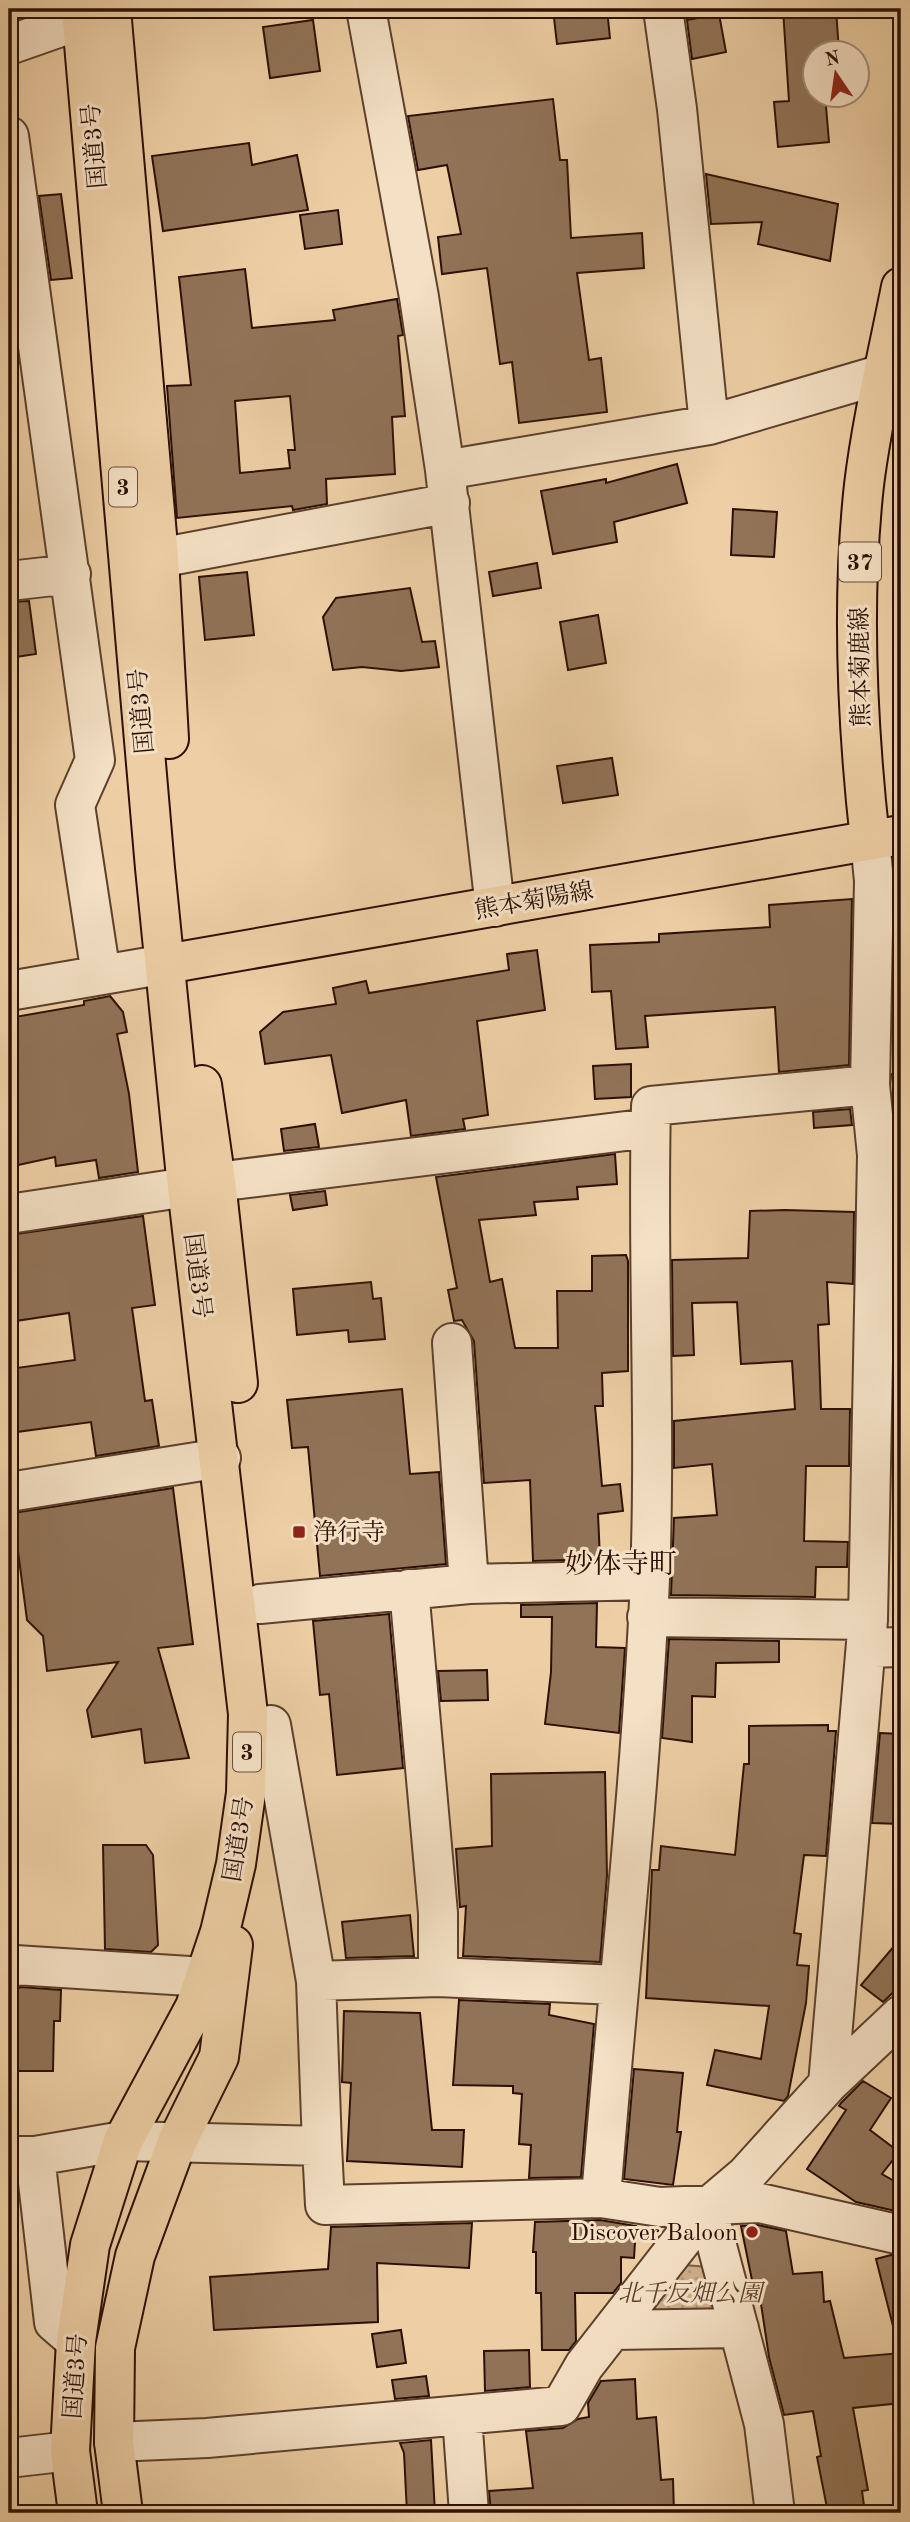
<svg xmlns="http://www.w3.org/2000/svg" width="910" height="2522" font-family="'Old Standard TT','Noto Serif JP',serif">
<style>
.park{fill:url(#park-dots);stroke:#7c6048;stroke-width:2}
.building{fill:#917358;stroke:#2c1005;stroke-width:2;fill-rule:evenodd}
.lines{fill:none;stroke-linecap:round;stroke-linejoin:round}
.minor-casing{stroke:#5c402d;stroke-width:42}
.major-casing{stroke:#2c1005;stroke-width:42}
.highway-casing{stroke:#2c1005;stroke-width:42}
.minor{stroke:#f4e0c4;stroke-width:38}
.major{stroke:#eecfa5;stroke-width:38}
.highway{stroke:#eecfa5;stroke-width:38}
.poi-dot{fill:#8f2418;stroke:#f4e0c4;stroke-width:2.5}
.labels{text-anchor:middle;stroke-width:6;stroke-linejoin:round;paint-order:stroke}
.shield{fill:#f4e0c4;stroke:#684e3e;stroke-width:2}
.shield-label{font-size:23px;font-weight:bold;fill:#2c1005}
.street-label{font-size:24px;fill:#2c1005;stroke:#f4e0c4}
.poi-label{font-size:24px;fill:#2c1005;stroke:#f4e0c4;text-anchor:start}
.park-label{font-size:24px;font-style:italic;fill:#5c402d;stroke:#f4e0c4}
.quarter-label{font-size:28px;fill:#2c1005;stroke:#f4e0c4}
</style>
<defs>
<pattern id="park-dots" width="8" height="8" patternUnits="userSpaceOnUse" patternTransform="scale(1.75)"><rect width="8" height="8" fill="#cdaf8a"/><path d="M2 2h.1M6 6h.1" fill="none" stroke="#b09676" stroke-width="1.8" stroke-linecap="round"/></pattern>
</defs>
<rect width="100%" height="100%" fill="#eecfa5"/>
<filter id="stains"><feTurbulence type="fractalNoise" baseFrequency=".00286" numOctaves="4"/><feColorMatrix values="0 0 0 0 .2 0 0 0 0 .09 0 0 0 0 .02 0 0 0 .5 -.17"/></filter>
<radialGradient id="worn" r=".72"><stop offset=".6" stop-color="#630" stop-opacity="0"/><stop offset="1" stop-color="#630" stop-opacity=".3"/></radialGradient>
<path class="park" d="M673,2264L719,2268L732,2319L636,2321Z"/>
<path class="building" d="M553,9H607L610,38L557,44Z
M783,9H836L839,52H816V94H825L829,142L778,147L774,102L789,101Z
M719,14L726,52L692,59L687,20Z
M313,20L320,71L270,78L263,27Z
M553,99L560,160H567L571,238L642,233L644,268L577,273L589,360L601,358L607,412L519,423L512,362L500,364L487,268L442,274L438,237L461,234L447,165L418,170L408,116Z
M249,143L252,165L297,155L308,210L163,231L152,156Z
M706,174L838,204L830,261L758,244L762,222L711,224Z
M61,194L72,278L51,280L39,196Z
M338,210L342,244L305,249L300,215Z
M245,269L252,328L335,320L333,310L397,299L403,335L398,336L405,416L392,417L395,474L326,479L327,504L293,510L292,506L177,518L167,386L191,385L179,277ZM290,396L295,450H288L290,468L240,473L235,401Z
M677,464L687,503L614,522L617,542L553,554L541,491L606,479V483Z
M733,509L777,512L774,557L731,555Z
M537,563L541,588L493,596L489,572Z
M247,572L254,635L205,640L199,577Z
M410,588L422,642L435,641L439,667L401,671L362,667L333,670L323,617L336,598Z
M29,601L36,654L9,658V602Z
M598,615L606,663L568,670L560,622Z
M612,758L618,795L563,803L557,766Z
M896,896H901V977L894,978Z
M852,899L849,1065L779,1072L775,1007L645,1016L648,1047L616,1049L611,991L592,992L590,945L659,942V934L770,927L769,905Z
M537,950L545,1010L477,1021L488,1115L463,1119L465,1129L411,1136L406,1100L342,1113L331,1055L265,1064L260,1032L283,1012L336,1004L333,988L366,981L369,993L509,970L507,954Z
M110,996L123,1012L127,1032L117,1034L129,1094L138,1172L99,1178L96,1160L56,1166L55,1157L9,1167V1018L84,1005V1001Z
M631,1064V1097L595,1099L593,1066Z
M901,1072V1112L895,1113L892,1074Z
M850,1109L852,1125L814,1128L813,1112Z
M315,1124L319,1147L284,1151L281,1129Z
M615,1154L617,1184L577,1187L578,1199L534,1202L536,1215L479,1220L490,1282L502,1279L515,1348H558L557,1291H592V1256L626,1255L628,1261V1371L602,1373L603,1406H595L602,1486L620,1484L623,1511L598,1514L600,1559L533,1561L530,1480L484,1483L474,1341L462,1320L454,1321L448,1290L457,1288L436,1177Z
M325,1191L327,1205L293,1210L290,1195Z
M785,1210L854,1212L853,1284L827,1282L829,1324L818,1325L821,1409H850L849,1466H806L804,1541L848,1542L847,1567H816L815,1597L671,1595L674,1518L717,1515L712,1464L674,1468V1421L795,1409L792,1361L741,1364L737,1302L692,1303L694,1355L673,1356L672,1260L748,1258L750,1211Z
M143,1216L155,1305L132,1308L145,1401L152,1400L159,1446L96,1456L91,1422L9,1433V1369L75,1360L69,1313L9,1322V1235Z
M897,1242H901V1288L896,1287Z
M371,1282L373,1299L381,1298L385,1339L349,1342L348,1330L297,1335L293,1289Z
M402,1389L410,1474L439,1472L446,1564L320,1576L308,1447L292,1448L287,1400Z
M894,1410H901V1467H893Z
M173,1488L193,1644L158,1648L189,1758L145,1763L141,1729L92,1737L87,1710L118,1662L47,1671L43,1636L27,1620L13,1513Z
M597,1603L596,1647L625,1648L619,1733L545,1724L551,1672L552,1617H521V1605Z
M389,1614L403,1768L337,1775L329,1694L320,1695L313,1621Z
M669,1639L779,1641V1662L716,1663L715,1697L692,1696V1742L662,1738Z
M487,1670L488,1700L441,1701L438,1671Z
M828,1725V1731H836L826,1856L804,1855L794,1933L801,1934L797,1965L809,1966L806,2003L788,2096L784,2101L707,2085L715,2050L761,2059L769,2006L646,1998L652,1870H659L661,1846L735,1855L744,1764H749V1726Z
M880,1733L901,1734V1824L872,1823Z
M605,1772L607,1875L600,1962L463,1956L466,1906L460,1907L456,1849L492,1846L491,1774Z
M103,1845H146L153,1855L158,1945L151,1952L105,1949Z
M410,1915L414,1956L346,1958L342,1922Z
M901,1938V1985L883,2002L861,1985Z
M21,1987L61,1990L60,2021H54L53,2071H9V1991Z
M459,2000L550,2004L549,2015L594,2024L581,2177L529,2178L531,2145L519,2144L522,2094L513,2093V2086L453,2085Z
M344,2011L420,2013L432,2130H464L462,2167L347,2161L351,2083L342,2082Z
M634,2069L683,2073L677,2132H681L673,2185L624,2179Z
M863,2081L891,2098L870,2130L899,2152L882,2174L901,2185L900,2212L856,2202L807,2169L846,2110L839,2106L841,2103Z
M600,2220L636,2226L634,2258L621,2257V2283L613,2293H575L576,2341L569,2350H542L541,2293H536V2252H533L535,2222Z
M472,2223L469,2268L377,2263L378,2322L214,2330L210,2277L328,2269L331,2227Z
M758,2225L786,2231L793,2274L822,2272L824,2302L830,2301L844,2358L901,2353V2403L853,2408L868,2490L862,2491L865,2513H828L817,2457L821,2456L813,2411L784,2415L769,2357L758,2284L753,2285L741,2226Z
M891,2255L901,2256V2325L893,2326L876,2259Z
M401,2330L406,2363L377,2367L372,2334Z
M529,2350L530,2387L485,2391L484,2351Z
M426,2376L429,2396L395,2399L392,2380Z
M635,2379L637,2419L656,2417L661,2480L673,2479L674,2513H491L489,2491L533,2488L526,2431L563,2428L578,2419L589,2417L588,2403L601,2381Z
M431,2440L435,2513H407L404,2453L400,2443Z"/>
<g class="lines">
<defs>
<path id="minor" d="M366,9L419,297L445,470L495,907
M663,9L677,109L709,425
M9,45L112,9
M9,136L95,760L75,805L101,975
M445,470L709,425L883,374L901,372
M159,558L450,503
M9,581L71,574
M9,991L166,964
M216,1182L650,1128
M9,1214L187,1187
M452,1343L469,1584
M9,1492L221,1458
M409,1589L438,1913V1977
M260,1604L469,1584L650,1580
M647,1617L868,1620
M866,1648L901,1647
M271,1725L316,1981L322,2146
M9,1969L15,1965L205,1977
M316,1981L438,1977L617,1985
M828,2084L868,1620L877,1155L870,1085L874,881L870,840
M9,2156H35L123,2141L322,2146L325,2205L601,2198L660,2207L760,2203L901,2235
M35,2156L54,2322L76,2341
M601,2198C617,1992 641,1786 650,1579C656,1421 647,1263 651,1106L870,1085
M707,2208L764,2424L775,2513
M613,2330L739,2328
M462,2416L469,2513
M114,2442L207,2438L561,2406L584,2366L707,2208L746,2175L828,2084L901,2015
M9,2458L70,2451"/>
<path id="major" d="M870,840C857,723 851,603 864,485C872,419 888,353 901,287
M166,964L901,835"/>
<path id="highway" d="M111,9L159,558L169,739
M202,1085L216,1182L238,1383
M78,2513L70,2451L76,2341L90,2245L123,2141L195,2007L220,1932L236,1864L246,1793L248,1714L187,1187L155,868L81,9
M123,2513L114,2442L115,2348L135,2256L177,2142L219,2057L233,1945"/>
</defs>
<use href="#minor" class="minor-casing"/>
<use href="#major" class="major-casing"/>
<use href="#highway" class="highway-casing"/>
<use href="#minor" class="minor"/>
<use href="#major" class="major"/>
<use href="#highway" class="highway"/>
</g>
<g class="poi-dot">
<rect x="292" y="1525" width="14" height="14" rx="3.5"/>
<circle cx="752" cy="2232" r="7"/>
</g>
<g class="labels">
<g class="shield">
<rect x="109" y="467.5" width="28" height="39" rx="5"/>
<rect x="839" y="542.5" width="42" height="39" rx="5"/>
<rect x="233" y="1732.5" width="28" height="39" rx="5"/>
</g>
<g class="shield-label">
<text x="123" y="495">3</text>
<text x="860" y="570">37</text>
<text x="247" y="1760">3</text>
</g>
<g class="street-label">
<text transform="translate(94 146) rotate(-95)" y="8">国道3号</text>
<text transform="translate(860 667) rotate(-91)" y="8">熊本菊鹿線</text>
<text transform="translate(141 711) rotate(-95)" y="8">国道3号</text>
<text transform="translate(534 900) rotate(-10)" y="8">熊本菊陽線</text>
<text transform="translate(198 1276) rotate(83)" y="8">国道3号</text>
<text transform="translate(238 1839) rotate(-81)" y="8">国道3号</text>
<text transform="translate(75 2376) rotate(-86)" y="8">国道3号</text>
</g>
<g class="poi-label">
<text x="313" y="1540">浄行寺</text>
<text x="738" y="2240" text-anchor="end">Discover Baloon</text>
</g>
<g class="park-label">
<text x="690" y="2301">北千反畑公園</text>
</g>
<g class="quarter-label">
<text x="621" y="1573">妙体寺町</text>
</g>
</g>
<rect width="910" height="2522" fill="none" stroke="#eecfa5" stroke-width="35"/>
<rect x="10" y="10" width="889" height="2501" fill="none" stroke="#2c1005" stroke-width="3.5"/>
<rect x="18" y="18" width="875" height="2487" fill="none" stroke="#2c1005" stroke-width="2"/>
<g transform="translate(836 74) rotate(347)"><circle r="33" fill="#f4e0c4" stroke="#a48d78" stroke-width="2"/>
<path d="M0-5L12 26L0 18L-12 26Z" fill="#8f2418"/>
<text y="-10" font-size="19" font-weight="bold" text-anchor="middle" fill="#2c1005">N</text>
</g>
<rect width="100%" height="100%" filter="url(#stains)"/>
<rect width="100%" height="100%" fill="url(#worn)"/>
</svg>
